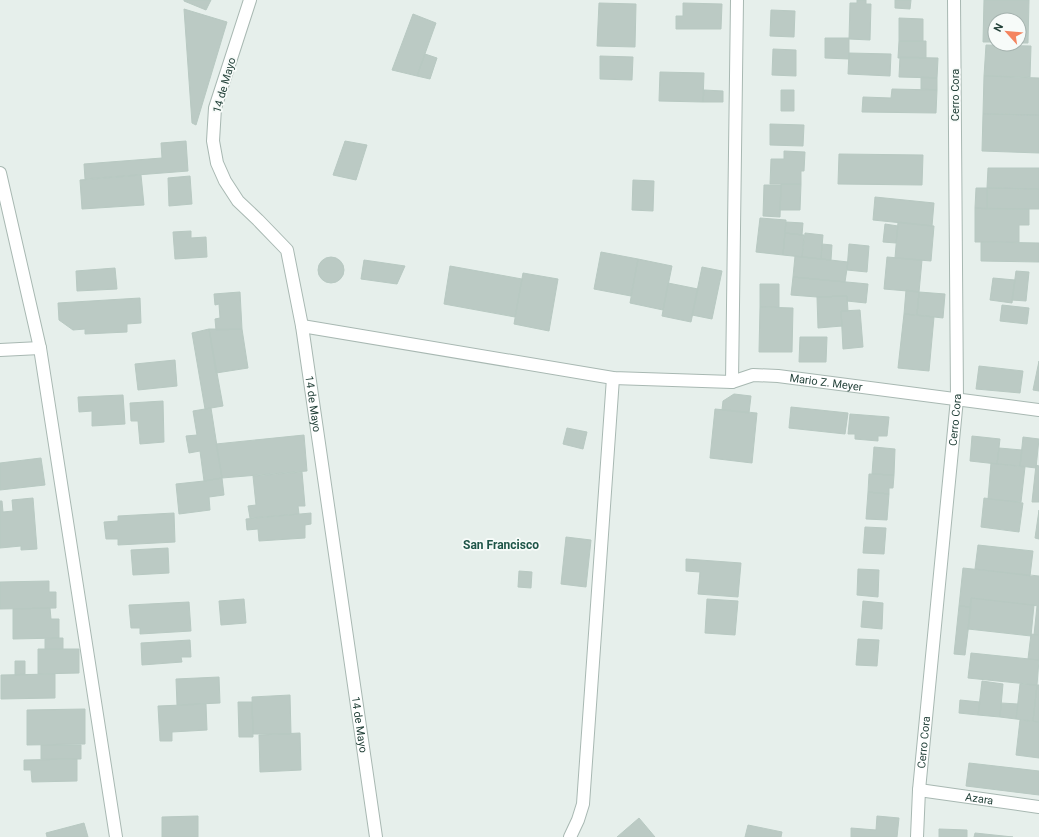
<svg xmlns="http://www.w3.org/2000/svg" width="1039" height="837" font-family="Roboto,sans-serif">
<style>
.building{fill:#bbcac4;stroke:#b8c9c2}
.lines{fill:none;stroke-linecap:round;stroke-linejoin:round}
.minor-casing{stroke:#a8b8b2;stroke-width:14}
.minor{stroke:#fff;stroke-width:12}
.labels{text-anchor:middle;stroke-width:3.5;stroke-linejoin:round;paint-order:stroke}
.street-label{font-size:11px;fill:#24423a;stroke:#f7fbf9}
.neighbourhood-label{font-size:12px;font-weight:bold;fill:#1f5548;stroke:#f7fbf9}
</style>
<rect width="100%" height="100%" fill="#e6efeb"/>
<path class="building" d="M184,0H211L206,10L184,1Z
M857,0H866V4H871L870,40L849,39L850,3H857Z
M895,0H911L910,9L895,8Z
M984,0H1029L1028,43H1019V20H995V42H983Z
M599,3L636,4L635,47L597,46Z
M683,3L722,4L721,29H676V16H683Z
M184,9L227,22L196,125L192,123Z
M771,10L795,11L794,37L770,36Z
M413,14L436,23L417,76L392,70Z
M899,18L923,19V41H899Z
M825,38H849V59L825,58Z
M899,41H926V58H898Z
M986,45L1031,46L1030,77L984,76Z
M773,49L796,50V76L772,75Z
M849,53L891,54L890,76L848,74Z
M425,54L437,58L430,79L417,76Z
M600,56L633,57L632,80L600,79Z
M900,57L938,58L937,78L899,77Z
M660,72L704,73L703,102L659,101Z
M984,76L1039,78V115L983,114Z
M921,77L937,78V90L921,89Z
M892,89L937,90L936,113L862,112L863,97L891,98Z
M704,90L723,91V102H703Z
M781,90H794V111H781Z
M983,114L1039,115V153L982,151Z
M770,124L804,125L803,146L770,145Z
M186,141L188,171L85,179L84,164L162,158L161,143Z
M345,141L367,145L356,180L333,175Z
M784,151L805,152L804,171H801V184H770L771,159H784Z
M839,154L923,155L922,185L838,184Z
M988,168H1039V189L987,188Z
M141,175L144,205L82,209L80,180Z
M190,176L192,204L169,206L168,178Z
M633,180L654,181L653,211L632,210Z
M781,184H801L800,210H780Z
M764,185H781L780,217L763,216Z
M976,188H987V209L975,208Z
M987,188L1039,189V209H987Z
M875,197L934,203L932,226L873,220Z
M975,208L1029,209V225H1019V242H975Z
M760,218L786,220L783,255L756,252Z
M786,222L803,223L802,235L785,233Z
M898,222L934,226L931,261L895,258Z
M885,224L898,226L896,243L883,242Z
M191,231V238L206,237L207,257L175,259L173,232Z
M785,233L804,235L802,257L783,255Z
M805,233L823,235L821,259L802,257Z
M981,242L1039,243V262L981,261Z
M822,244L832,245L831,260L821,259Z
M849,244L869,246L867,272L847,270Z
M601,252L638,259L631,296L594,289Z
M795,256L848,262L845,282L793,277Z
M318 270a13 13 0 1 1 26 0a13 13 0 1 1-26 0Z
M887,257L922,260L919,292L884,289Z
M638,259L672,266L663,310L630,303Z
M364,260L405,266L397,284L361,279Z
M450,266L522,279L515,317L444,304Z
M702,267L722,271L712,319L692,315Z
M115,268L117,289L77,291L76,271Z
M1016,271L1029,272L1026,301L1012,300Z
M523,273L558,279L549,331L514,324Z
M793,277L868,284L866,303L847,301V296L817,297L791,295Z
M993,278L1015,280L1012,303L990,300Z
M668,283L698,289L691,322L662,316Z
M760,284H779V307H760Z
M906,290L919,292L917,315L904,314Z
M240,292L242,329L216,330L215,319L220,318L219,304L215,305L214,294Z
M919,292L945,294L943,318L917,315Z
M847,296L848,311H841L842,326L818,328L817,297Z
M140,298L141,323L127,324V332L85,334V329L73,330L59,320L58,303Z
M1002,305L1029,308L1027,324L1000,321Z
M760,307L793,308L792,352H759Z
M860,310L863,347L843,349L841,311Z
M904,314L934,317L929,371L898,368Z
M209,329H242L248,368L216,373Z
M209,329L223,406L205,409L192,333Z
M800,337H827L826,362H799Z
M175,360L177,386L138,390L135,364Z
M1039,361V391L1033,390Z
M979,366L1023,371L1020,393L976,389Z
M734,394L751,396L749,413L722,410L723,401Z
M123,395L125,424L92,426V411L79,412L78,397Z
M163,401L164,442L140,444L138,421H131L130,403Z
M791,407L848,413L845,434L789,428Z
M211,408L222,478L204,481L200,451L189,453L186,436L197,435L193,411Z
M715,409L757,413L752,463L710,458Z
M850,414L889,417L887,436H878V441L855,439V434H848Z
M567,428L587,432L583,449L563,444Z
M304,435L307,471L222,478L216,444Z
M972,436L1000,439L997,464L970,461Z
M1023,437L1039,439L1036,468L1020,466Z
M874,447L895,449L894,475L872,474Z
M999,448L1022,450L1020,466L997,464Z
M41,458L45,485L0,490V463Z
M991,463L1025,467L1021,502L988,499Z
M1036,465L1039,466V502H1032Z
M302,472L305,506H298L299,514L250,518L248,506L256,505L253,476Z
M869,474L894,475L893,488H889V494L868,492Z
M222,478L224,495L209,497L210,510L179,514L176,484L204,481Z
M868,492L889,494L887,520L866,519Z
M33,498L37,549L21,550V546L0,548V501H2L3,512L13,511L12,500Z
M984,498L1023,503L1019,532L981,527Z
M1039,510V539L1035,538Z
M174,513L175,542L118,545V539H106L104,522L118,521V516Z
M311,513V524L305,525V538L259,541L258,529L247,530L246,519Z
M865,527L886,528L884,554L863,553Z
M566,537L591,540L586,587L561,584Z
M978,545L1033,551L1030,576L975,569Z
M168,548L169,573L133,575L131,550Z
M686,559L741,563L738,597L698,594L700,572L686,571Z
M963,568L1039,576V606L971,598V607L959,606Z
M858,569L879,570L878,597L857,595Z
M519,571L532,572L531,588L518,587Z
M49,581V592H56V608L0,609V582Z
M971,598L1034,605L1031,636L968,629Z
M244,599L246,623L221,625L219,601Z
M707,599L738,601L735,635L705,633Z
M863,601L883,603L882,629L861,627Z
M189,602L191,631L140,634V628H131L129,605Z
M959,606L971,607L965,655L954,654Z
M1037,606H1039V635H1034Z
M50,608L51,619H59V638L13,639V609Z
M1031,634L1039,635V660L1028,659Z
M59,638H63V649H45V639Z
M858,639L879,640L877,666L856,665Z
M190,640L191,657H181L182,662L142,665L141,643Z
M38,649H79V673L38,674Z
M971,653L1039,660L1037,685L968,678Z
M15,661H25V674L15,675Z
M55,674V698L1,699V675Z
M219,677L220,703L177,705L176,679Z
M982,681L1003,684L1000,717L978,715Z
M1020,684L1037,685L1033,721L1016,719Z
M1037,685H1039V722L1033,721Z
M290,695L291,734H253L252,697Z
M960,700L980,702L978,715L959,713Z
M238,702H252L253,737H239Z
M1001,703L1018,704L1016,719L1000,717Z
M206,704L207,730L172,732V741H160L158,706Z
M85,709V744L27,745V710Z
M1020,720L1039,722V758L1016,755Z
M300,733L301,770L260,772L259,735Z
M41,745H81V759H41Z
M77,759V781L32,782L31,770H24V760Z
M969,763L1039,771V795L966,786Z
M198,816V837H162V817Z
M877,816L899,818L897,837H851V828L876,830Z
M639,818L655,837H617Z
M84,823L88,837H47L46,833Z
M748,825L782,832L781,837H745Z
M939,829L967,830V837H939Z
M975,833L1013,837H974Z"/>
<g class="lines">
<defs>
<g id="minor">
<path id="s1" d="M250,0L215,108L213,141L217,163L225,181L238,201L258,220L287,250L302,326L376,837"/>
<path d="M0,173L40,348L116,837"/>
<path id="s2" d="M302,326L613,378L732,382L753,375L778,376L1039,410"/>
<path d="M0,350L40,348"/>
<path d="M732,382L737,0"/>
<path id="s3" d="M919,790L1039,807"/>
<path d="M570,837L578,820L583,804L613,378"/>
<path id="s4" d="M917,837L919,790L957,399L954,0"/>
</g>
</defs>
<use href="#minor" class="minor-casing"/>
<use href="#minor" class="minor"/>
</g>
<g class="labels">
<g class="street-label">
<text transform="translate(224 85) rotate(-74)" y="4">14 de Mayo</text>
<text transform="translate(955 95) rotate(-90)" y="4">Cerro Cora</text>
<text dy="4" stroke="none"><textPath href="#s2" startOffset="530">Mario Z. Meyer</textPath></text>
<text dy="4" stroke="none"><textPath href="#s1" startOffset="438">14 de Mayo</textPath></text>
<text dy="4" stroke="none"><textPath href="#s4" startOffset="419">Cerro Cora</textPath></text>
<text dy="4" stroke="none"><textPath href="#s1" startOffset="762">14 de Mayo</textPath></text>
<text dy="4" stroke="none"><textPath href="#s4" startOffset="95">Cerro Cora</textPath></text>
<text dy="4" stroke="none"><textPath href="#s3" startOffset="61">Azara</textPath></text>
</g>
<g class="neighbourhood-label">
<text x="501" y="549">San Francisco</text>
</g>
</g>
<g transform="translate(1007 32) rotate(297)"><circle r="19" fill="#f7fbf9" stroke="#a3b1ad"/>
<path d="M0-3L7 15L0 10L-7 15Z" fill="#f4845f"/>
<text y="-6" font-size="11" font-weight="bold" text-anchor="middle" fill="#24423a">N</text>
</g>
</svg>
